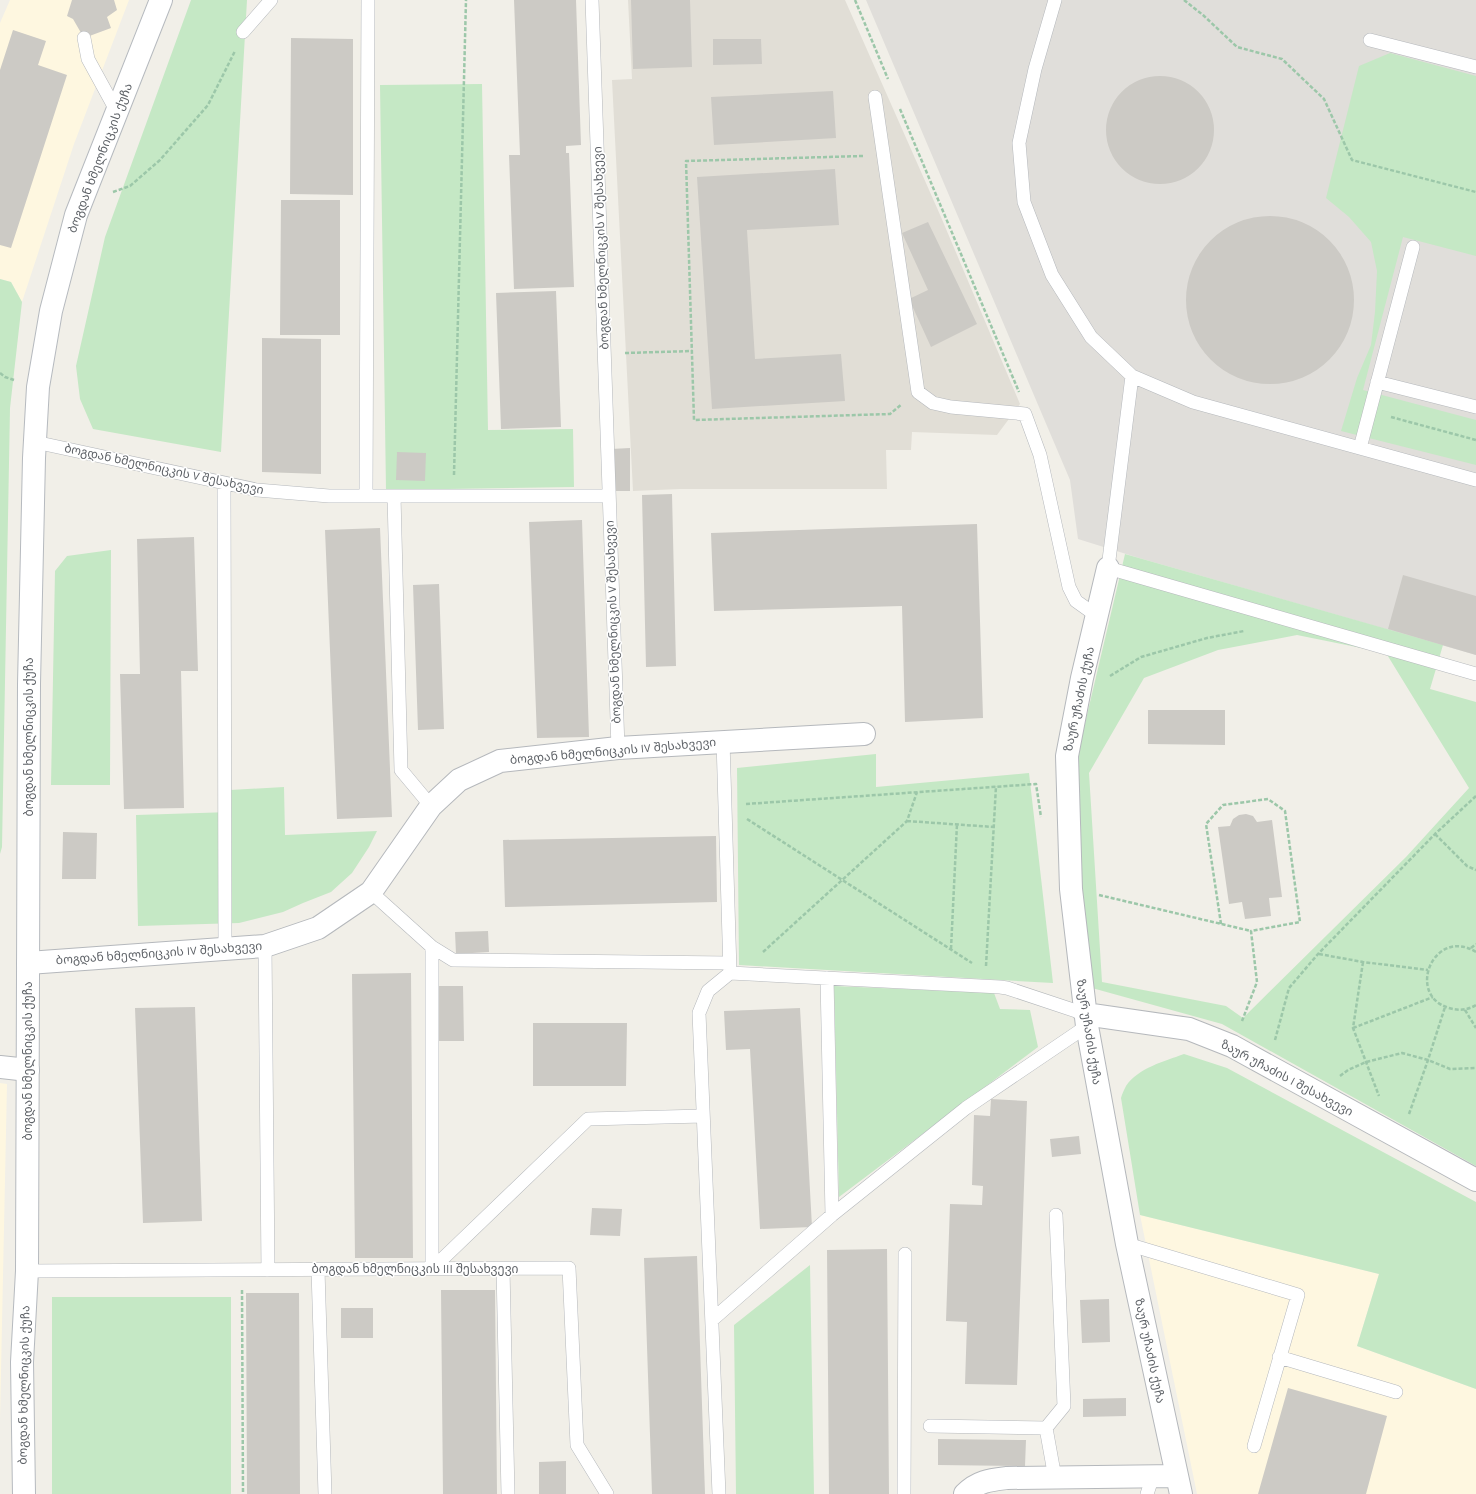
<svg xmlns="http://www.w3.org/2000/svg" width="1476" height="1494" font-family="Karla,'Noto Sans Georgian',sans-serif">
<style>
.commercial{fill:#fef7e0}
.industrial{fill:#e0deda}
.education{fill:#e1ded6}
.green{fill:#c5e8c5;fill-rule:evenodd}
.building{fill:#cccac5}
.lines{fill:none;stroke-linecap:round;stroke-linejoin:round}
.service-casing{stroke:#b5b8bc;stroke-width:14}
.minor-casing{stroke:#b5b8bc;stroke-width:24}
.secondary-casing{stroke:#b6babf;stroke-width:24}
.path{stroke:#9cc7a9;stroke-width:2.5;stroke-dasharray:4 2;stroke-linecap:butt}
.service{stroke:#fff;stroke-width:13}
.minor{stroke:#fff;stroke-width:22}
.secondary{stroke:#fff;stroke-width:22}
.labels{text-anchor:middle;stroke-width:3;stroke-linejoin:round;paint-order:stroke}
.street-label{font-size:12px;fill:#5f6368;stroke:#fff}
</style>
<rect width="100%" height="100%" fill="#f1efe8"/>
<path class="commercial" d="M10,0H129L74,144L22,302L11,282L0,279V23Z
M0,1083L7,1084L0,1420Z
M1140,1215L1379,1274L1357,1346L1476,1389V1494H1197Z"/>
<path class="industrial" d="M866,0H1476V655L1139,558L1078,539L1070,480Z"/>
<path class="education" d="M628,0H845L941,217L1020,404L997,435L912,432L911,450H886L887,489H680L633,491L612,80L632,79Z"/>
<path class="green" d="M191,0H247L221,452L93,429L80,399L76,366L105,237Z
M1390,53L1476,76V256L1403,237L1363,390L1476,420V465L1341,431L1357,378L1371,345L1375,312L1377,271L1371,242L1349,217L1326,198L1359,66Z
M482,84L488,430L573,429L574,487L386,490L380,85Z
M0,279L11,282L22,302L10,408L2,847L0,854Z
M111,550L110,785H51L55,571L67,556Z
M1125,554L1443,645L1430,689L1476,702V1166L1222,1024L1092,988L1076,831L1078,753ZM1297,635L1386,653L1469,788L1406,857L1243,1018L1226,1006L1102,982L1089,773L1144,678L1218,650Z
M876,754V787L1029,773L1053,983L739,965L737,768Z
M284,787L285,835L377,831L369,847L352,873L331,892L303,903L283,912L239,923L138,926L136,815L231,812L230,790Z
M834,986L994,993L1000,1009L1030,1010L1038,1047L839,1197Z
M1184,1054L1227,1068L1476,1202V1389L1357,1346L1379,1274L1140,1215L1121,1098C1122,1094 1124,1090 1126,1086C1138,1068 1165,1061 1184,1054Z
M810,1265L814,1494H736L734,1325Z
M52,1297H231V1494H52Z"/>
<path class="building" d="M72,0H114L117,10L107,17L111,28L84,38L73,19L67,16Z
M514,0H576L581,145L566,146V153H569L574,287L514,289L509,155H520Z
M631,0H690L692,67L633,69Z
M13,30L46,41L38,65L67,75L11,248L0,245V70Z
M291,38L353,39V195L290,194Z
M713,39H761L762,64L713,65Z
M1106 130a54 54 0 1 1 108 0a54 54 0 1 1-108 0Z
M833,91L836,138L714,145L711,97Z
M835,169L839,225L747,230L755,359L841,354L845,401L712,409L697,177Z
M281,200H340V335H280Z
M1186 300a84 84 0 1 1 168 0a84 84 0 1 1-168 0Z
M928,222L977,324L931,347L909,299L928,290L902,233Z
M556,291L561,427L501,429L496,293Z
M262,338L321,339V474L262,472Z
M630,448V491H612L611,449Z
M397,452L426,453L425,481L396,480Z
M672,494L676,666L646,667L642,495Z
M582,520L589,737L537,738L529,522Z
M977,524L983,718L905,722L902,606L714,611L711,533Z
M380,528L392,817L337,819L325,530Z
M194,537L198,671H181L184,808L124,809L120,674H140L137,539Z
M1403,575L1476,596V655L1388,629Z
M439,584L444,729L418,730L413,585Z
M1148,710H1225V745L1148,744Z
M1246,814L1253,816L1257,822L1272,820L1282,897L1269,898L1271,916L1245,919L1242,902L1229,904L1218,827L1230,826L1233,819L1239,815Z
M63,832L97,833L96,879H62Z
M716,836L717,902L505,907L503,840Z
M488,931L489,952L456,954L455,932Z
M411,973L413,1258H355L352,974Z
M439,986H463L464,1041H439Z
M195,1007L202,1221L143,1223L135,1008Z
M800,1008L812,1227L760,1229L750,1049L726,1050L724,1011Z
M533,1023H627L626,1086H533Z
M991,1099L1027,1101L1017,1385L965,1384L967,1322L946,1321L950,1204L982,1205L983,1186L972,1185L974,1115L990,1116Z
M1079,1136L1081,1154L1052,1157L1050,1139Z
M592,1208L622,1209L620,1236L590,1235Z
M887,1249L889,1494H829L827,1250Z
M697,1256L705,1494H652L644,1258Z
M441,1290H495L497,1494H443Z
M246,1293H299L300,1494H247Z
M1109,1299L1110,1342L1082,1343L1080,1300Z
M341,1308H373V1338H341Z
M1288,1388L1387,1416L1366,1494H1258Z
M1126,1398V1416L1083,1417V1399Z
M938,1439L1026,1440L1025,1466L938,1465Z
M566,1461V1494H539V1462Z"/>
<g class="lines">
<defs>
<path id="service" d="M592,0L618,748
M1055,0L1035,69L1019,143L1024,202L1052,275L1091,337L1132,376L1193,402L1476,480
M243,32L271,0
M84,38L88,59L117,112
M1370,40L1476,67
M875,97L918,392L933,403L951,407L1025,414L1040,455L1069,587L1076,601L1097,616
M1132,376L1108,568L1476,674
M1377,382L1476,407
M35,442L257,490L329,496H609
M1360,448L1413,247
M224,483L225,949
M366,496L368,0
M394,496L401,770L431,806
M723,741L730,971
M371,892L432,947L453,960L729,963
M265,946L268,1270
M432,947V1269
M827,978L832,1215
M1127,1244L1298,1295L1254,1446
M432,1269L588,1119L703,1116
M503,1269L508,1494
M318,1270L325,1494
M27,1271L569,1268L577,1445L607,1494
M712,1320L832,1215L966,1108L1087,1026
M1279,1357L1396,1392
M930,1426L1046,1428
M1055,1478L1046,1428L1064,1406L1056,1215
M719,1494L699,1013L708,991L730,973L1000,987L1007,988L1085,1014
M904,1494L905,1254
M1147,1494L1153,1476"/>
<path id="minor" d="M1108,568L1082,678L1067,756L1071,889L1087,1026L1127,1244L1181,1494
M28,963L265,946L318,928L371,892L431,806L459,780L500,761L618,748L864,734
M1085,1014L1189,1029L1232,1046L1476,1180
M0,1067L28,1070
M965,1494C978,1481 990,1480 1007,1478L1177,1476"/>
<path id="secondary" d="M24,1494L22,1362L27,1271L29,684L34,458L38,387L51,311L76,215L161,0"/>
</defs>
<use href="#service" class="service-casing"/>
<use href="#minor" class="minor-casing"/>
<use href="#secondary" class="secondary-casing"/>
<path class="path" d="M855,0L888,79
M1184,0L1203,15L1237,47L1282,59L1324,99L1352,160L1476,192
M900,109L1019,392
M863,156L686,161L694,420L890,414L902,404
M113,192L130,186L160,160L208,105L235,51
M625,353L692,351
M0,373L5,377L14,380
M1391,417L1476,440
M454,475L466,0
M1110,676L1141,657L1207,638L1244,631
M746,804L1036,784L1041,817
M747,819L972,963
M907,821L994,827
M1435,834L1467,866L1476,870
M1099,895L1251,931
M1221,924L1206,824L1223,805L1268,799L1285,811L1300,922L1251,931L1257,982L1242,1021
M1471,948L1476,944
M951,949L957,824
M763,952L907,821L917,792
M1476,952C1434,926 1405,995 1449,1008C1459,1011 1468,1010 1476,1005
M1319,954L1363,962L1428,970
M1363,962L1353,1028L1379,1096
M986,966L996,786
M1465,1010L1476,1028
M1353,1028L1433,997
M1275,1040L1289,988L1318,954L1435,834L1476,796
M1340,1076L1348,1070L1366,1062L1402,1053L1428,1060L1450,1069L1476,1068
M1409,1114L1428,1060L1445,1007
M242,1290L243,1494"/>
<use href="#service" class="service"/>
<use href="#minor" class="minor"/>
<use href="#secondary" class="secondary"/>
</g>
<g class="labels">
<g class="street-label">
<text transform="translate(100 158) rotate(-69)" y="4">ბოგდან ხმელნიცკის ქუჩა</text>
<text transform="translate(601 248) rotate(-92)" y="4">ბოგდან ხმელნიცკის V შესახვევი</text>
<text transform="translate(164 469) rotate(12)" y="4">ბოგდან ხმელნიცკის V შესახვევი</text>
<text transform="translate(613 622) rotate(-92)" y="4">ბოგდან ხმელნიცკის V შესახვევი</text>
<text transform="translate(1079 699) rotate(-78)" y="4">ზაურ უჩაძის ქუჩა</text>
<text transform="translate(29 737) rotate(-90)" y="4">ბოგდან ხმელნიცკის ქუჩა</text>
<text transform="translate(613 751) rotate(-5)" y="4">ბოგდან ხმელნიცკის IV შესახვევი</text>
<text transform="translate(159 953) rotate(-4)" y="4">ბოგდან ხმელნიცკის IV შესახვევი</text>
<text transform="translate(1089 1032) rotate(81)" y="4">ზაურ უჩაძის ქუჩა</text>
<text transform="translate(28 1061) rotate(-90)" y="4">ბოგდან ხმელნიცკის ქუჩა</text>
<text transform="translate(1287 1078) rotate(28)" y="4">ზაურ უჩაძის I შესახვევი</text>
<text x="415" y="1273">ბოგდან ხმელნიცკის III შესახვევი</text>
<text transform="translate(1150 1351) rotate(78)" y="4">ზაურ უჩაძის ქუჩა</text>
<text transform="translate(24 1385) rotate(-89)" y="4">ბოგდან ხმელნიცკის ქუჩა</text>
</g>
</g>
</svg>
